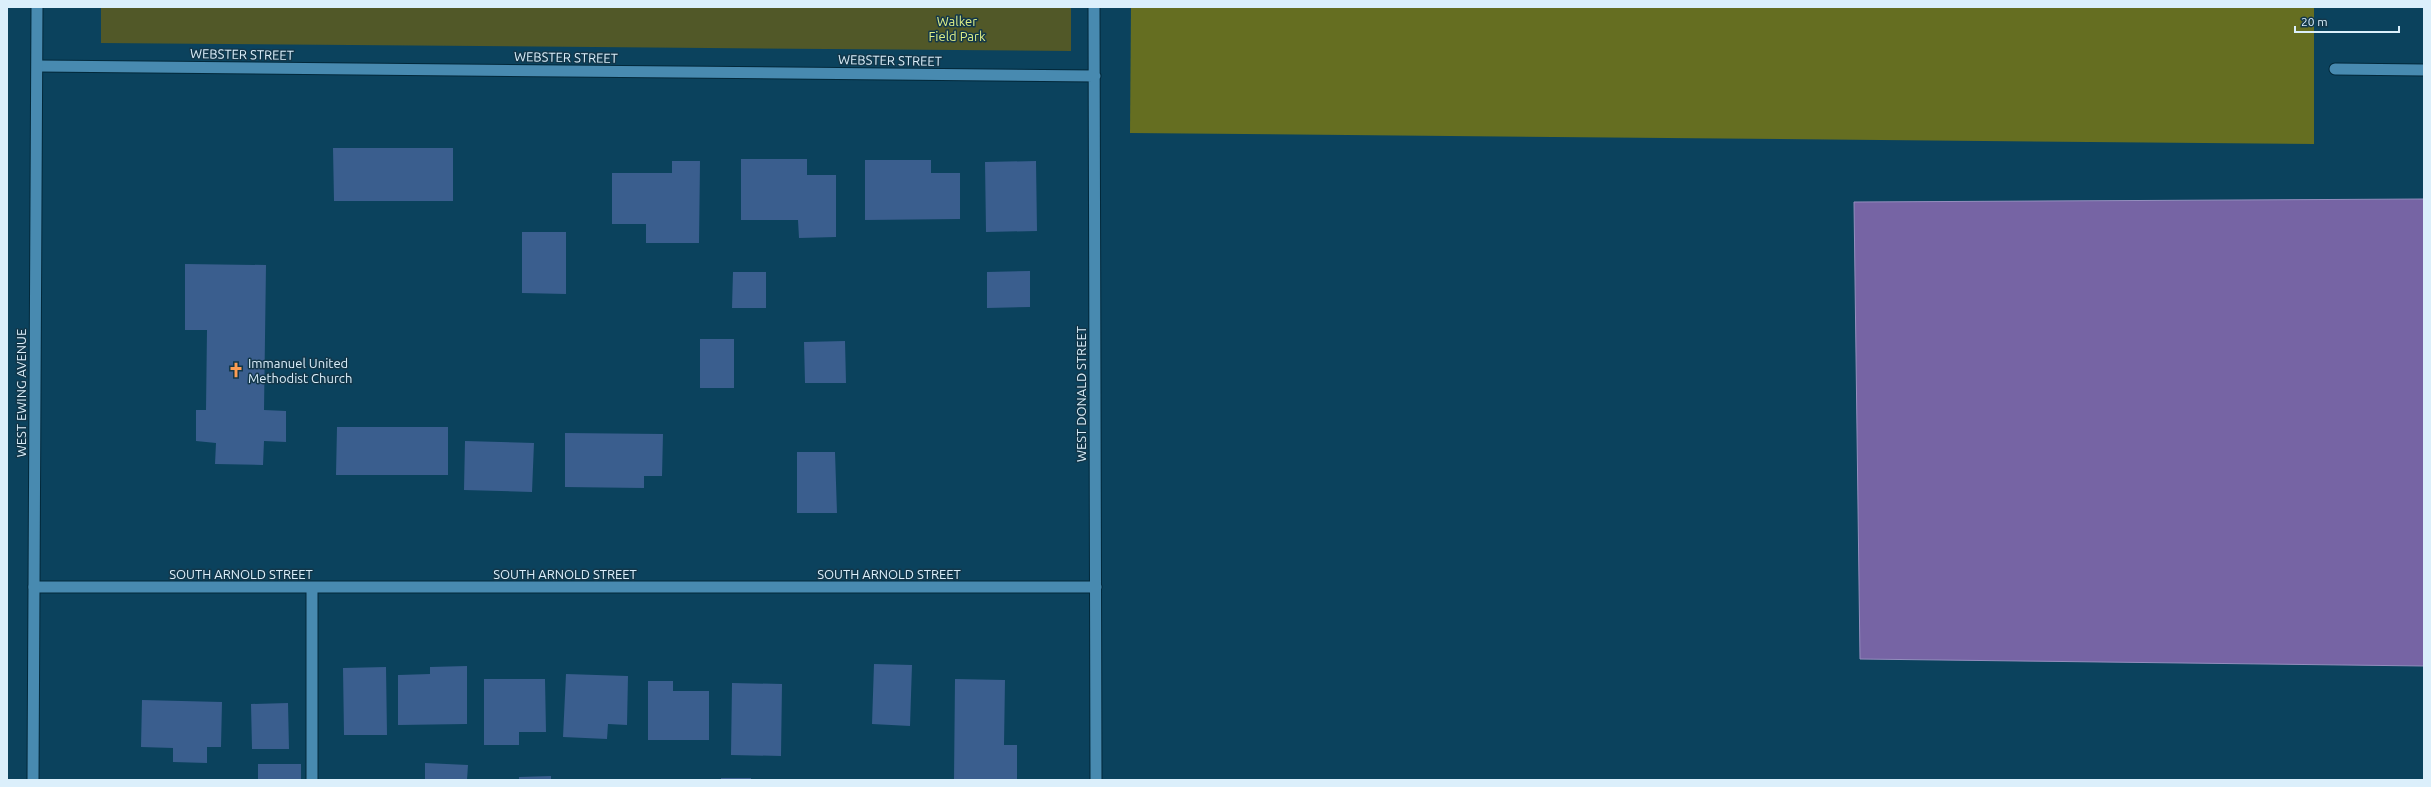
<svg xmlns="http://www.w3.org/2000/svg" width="2431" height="787" font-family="Ubuntu,sans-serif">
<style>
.green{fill:#515828}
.forest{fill:#656e21}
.water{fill:#7664a4;stroke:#948ebe}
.building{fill:#3a5e8e}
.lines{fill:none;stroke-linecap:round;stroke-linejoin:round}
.service-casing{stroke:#02283a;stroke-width:13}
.minor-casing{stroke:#02283a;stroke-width:13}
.tertiary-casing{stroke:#02283a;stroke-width:13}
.service{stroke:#488ab0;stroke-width:11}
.minor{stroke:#488ab0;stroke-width:11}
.tertiary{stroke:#488ab0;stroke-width:11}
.labels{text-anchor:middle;stroke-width:3;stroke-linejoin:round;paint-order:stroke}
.park-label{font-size:13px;fill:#dfef86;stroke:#13374a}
.street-label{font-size:13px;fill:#dbeffb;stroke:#13374a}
.poi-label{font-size:13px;fill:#dbeffb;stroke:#13374a;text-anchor:start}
</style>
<rect width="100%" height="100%" fill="#0b425d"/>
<path class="green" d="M101,7H1071V51L101,43Z"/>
<path class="forest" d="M1131,7H2314V144L1130,133Z"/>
<path class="water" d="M2424,199V666L1860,659L1854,202Z"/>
<path class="building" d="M333,148H453V201H334Z
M741,159H807V175H836V237L799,238L798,220H741Z
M865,160H931V173H960V219L865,220Z
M672,161H700L699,243H646V224H612V173H672Z
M1036,161L1037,231L986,232L985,162Z
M522,232H566V294L522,293Z
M185,264L266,265L264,410L286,411V442L264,441L263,465L215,464L216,443L196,441V410H206L207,330H185Z
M1030,271V307L987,308V272Z
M733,272H766V308H732Z
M700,339H734V388H700Z
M845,341L846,383H805L804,342Z
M337,427H448V475H336Z
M565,433L663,434L662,476H644V488L565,487Z
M465,441L534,443L532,492L464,490Z
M797,452H835L837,513H797Z
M874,664L912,665L910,726L872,724Z
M467,666V724L398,725V675L430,674V667Z
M386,667L387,735H344L343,668Z
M566,674L628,676L627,725L608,724L607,739L563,737Z
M484,679H545L546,732H519V745H484Z
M955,679L1005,680L1004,745H1017V780H954Z
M648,681H673V691H709V740H648Z
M732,683L782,684L781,756L731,755Z
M142,700L222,702L221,747H207V763L173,762V748L141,747Z
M288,703L289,749H252L251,704Z
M425,763L468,765L467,780H425Z
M258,764H301V780H258Z
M551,776V780H519V777Z
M721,778H751V780H721Z"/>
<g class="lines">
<defs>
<path id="service" d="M312,588V780"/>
<path id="minor" d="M1094,7L1096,780
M38,66L1095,76
M2335,69L2424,70
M34,587H1096"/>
<path id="tertiary" d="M33,780L37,7"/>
</defs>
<use href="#service" class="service-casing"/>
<use href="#minor" class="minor-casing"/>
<use href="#tertiary" class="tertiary-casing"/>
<use href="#service" class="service"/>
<use href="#minor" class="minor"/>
<use href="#tertiary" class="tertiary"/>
</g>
<defs>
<symbol id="church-bare" viewBox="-9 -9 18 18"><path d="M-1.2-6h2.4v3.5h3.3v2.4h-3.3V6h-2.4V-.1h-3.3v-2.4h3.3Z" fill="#fc9d54" stroke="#13374a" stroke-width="2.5" paint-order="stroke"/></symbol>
</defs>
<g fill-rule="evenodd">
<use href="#church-bare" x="225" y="359" width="22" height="22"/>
</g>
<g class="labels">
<g class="park-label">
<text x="957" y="26">Walker<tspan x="957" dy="15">Field Park</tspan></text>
</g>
<g class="street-label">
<text transform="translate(242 54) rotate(1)" y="5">WEBSTER STREET</text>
<text transform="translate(566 57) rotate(1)" y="5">WEBSTER STREET</text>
<text transform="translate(890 60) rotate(1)" y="5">WEBSTER STREET</text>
<text transform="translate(21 393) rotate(-90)" y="5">WEST EWING AVENUE</text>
<text transform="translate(1081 394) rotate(-90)" y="5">WEST DONALD STREET</text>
<text x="241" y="579">SOUTH ARNOLD STREET</text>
<text x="565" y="579">SOUTH ARNOLD STREET</text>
<text x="889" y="579">SOUTH ARNOLD STREET</text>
</g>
<g class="poi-label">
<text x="248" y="368">Immanuel United<tspan x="248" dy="15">Methodist Church</tspan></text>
</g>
</g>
<rect width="2431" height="787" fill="none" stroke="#dbeffb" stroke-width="16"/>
<path d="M2295 26v6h104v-6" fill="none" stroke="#dbeffb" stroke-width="2"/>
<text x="2301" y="26" font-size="12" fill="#dbeffb" stroke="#13374a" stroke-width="3" paint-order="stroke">20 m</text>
</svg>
